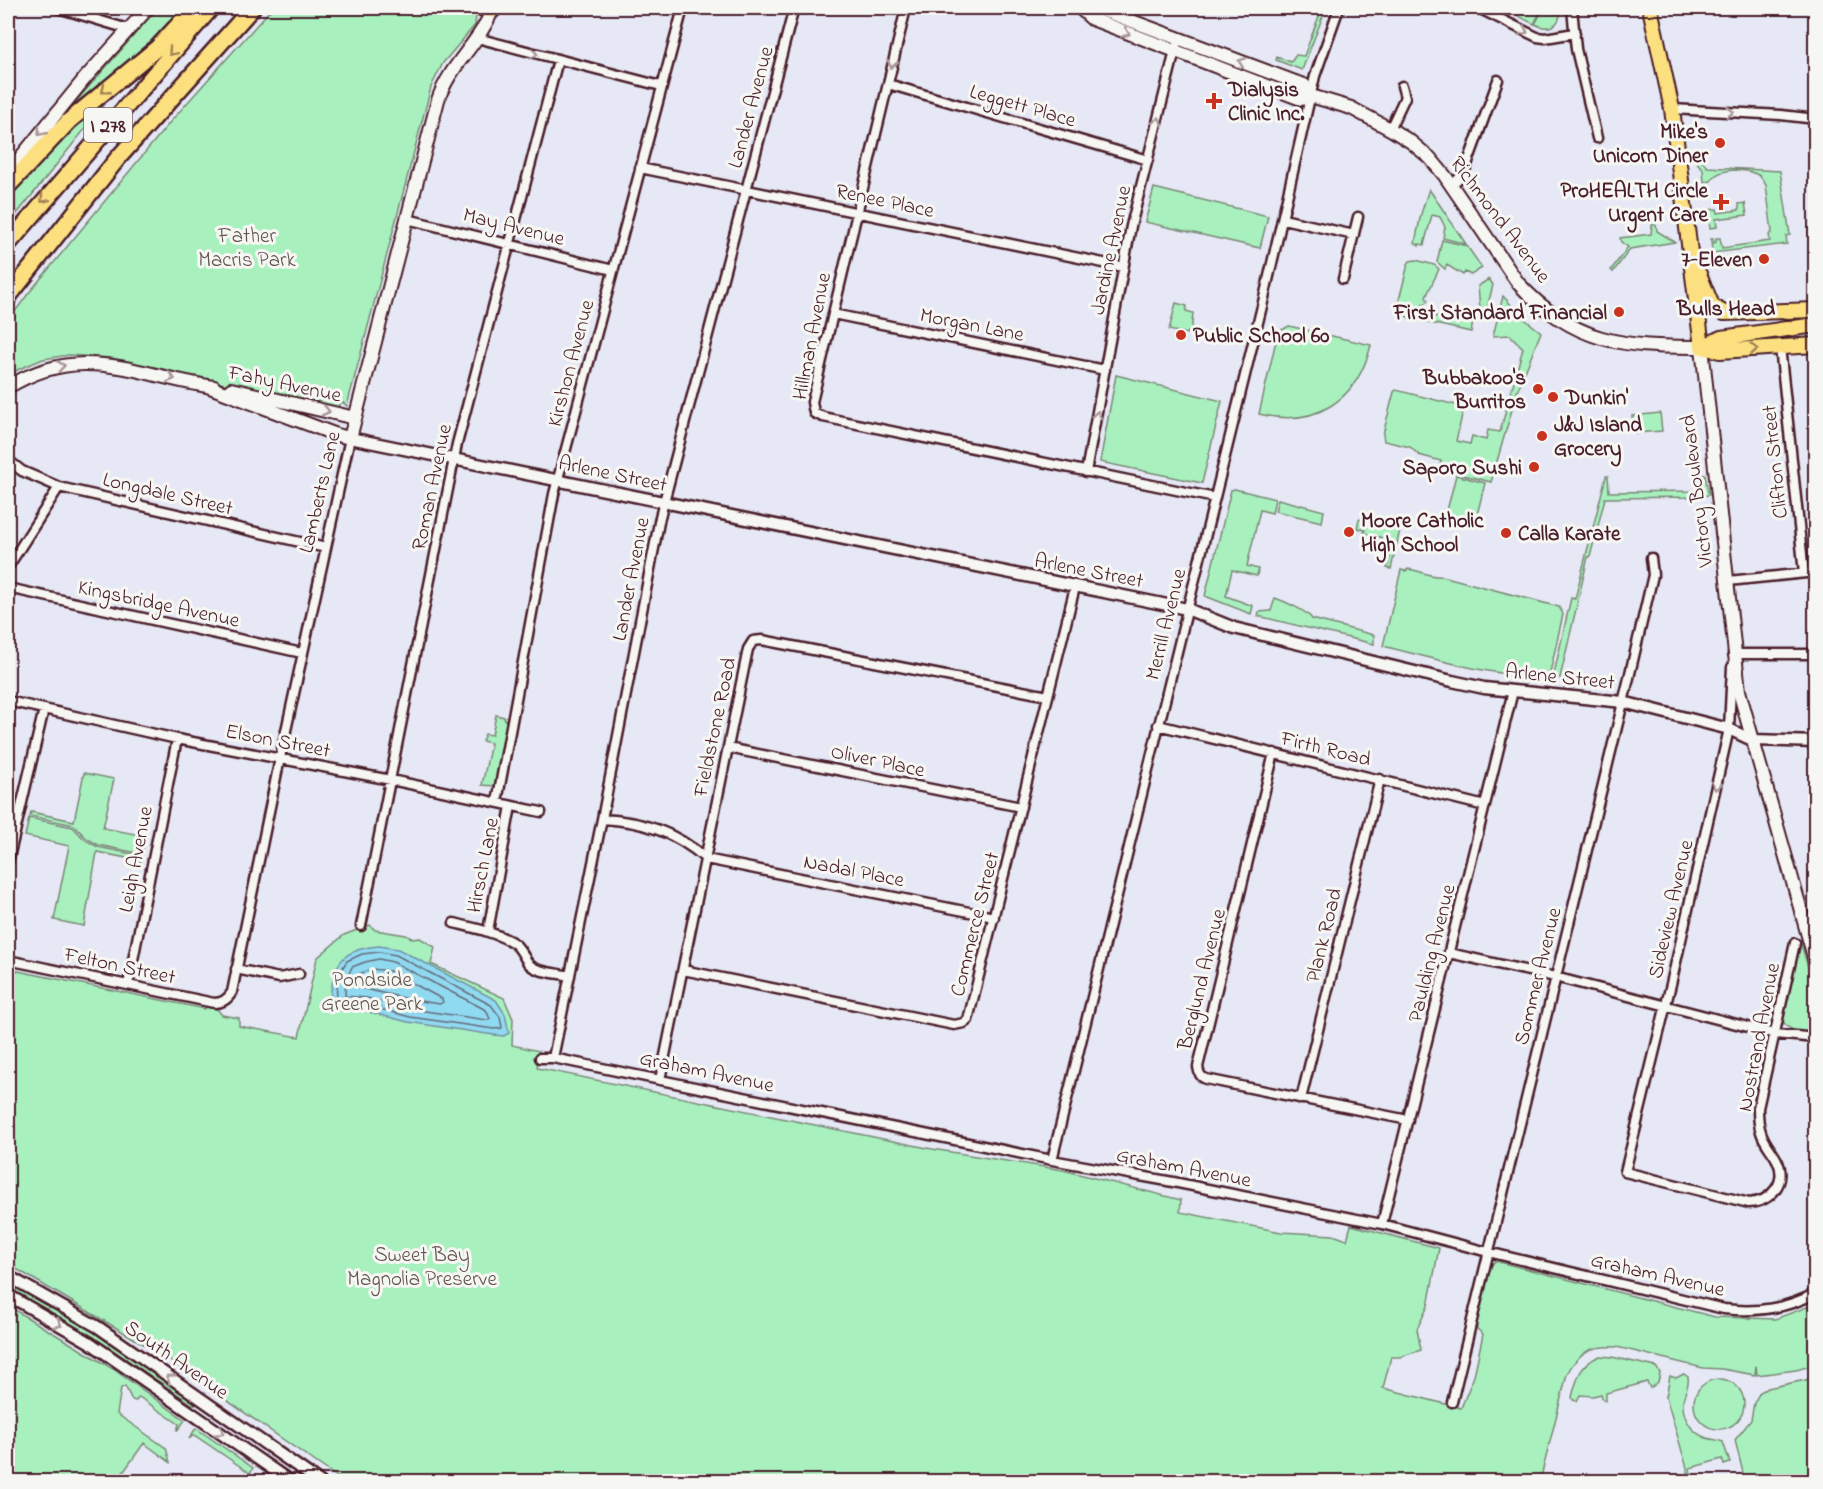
<svg xmlns="http://www.w3.org/2000/svg" width="1823" height="1489" font-family="'Indie Flower',sans-serif">
<style>
.green{fill:#a8f1bf;stroke:#798875;stroke-width:1.5}
.water{fill:#90daf1;stroke:#748fa2;stroke-width:1.5}
.lines{fill:none;stroke-linecap:round;stroke-linejoin:round}
.shore{stroke:#666a7a;stroke-width:1.5}
.minor-casing{stroke:#4a1f2b;stroke-width:13}
.tertiary-casing{stroke:#4a1f2b;stroke-width:15}
.secondary-casing{stroke:#4a1f2b;stroke-width:16}
.primary-casing{stroke:#4a1f2b;stroke-width:18}
.motorway-casing{stroke:#4a1f2b;stroke-width:20}
.minor{stroke:#f6f6f2;stroke-width:8}
.tertiary{stroke:#f6f6f2;stroke-width:10}
.secondary{stroke:#f6f6f2;stroke-width:12}
.primary{stroke:#fce080;stroke-width:14}
.motorway{stroke:#fce080;stroke-width:15}
.oneway{stroke:#a99598}
.oneway2{stroke:#a38056}
.poi-dot{fill:#c8321e;stroke:#f6f6f2;stroke-width:2}
.labels{text-anchor:middle;stroke-width:6;stroke-linejoin:round;paint-order:stroke}
.shield{fill:#f6f6f2;stroke:#7e6067;stroke-width:1.5}
.shield-label{font-size:20px;font-weight:bold;fill:#4a1f2b}
.poi-label{font-size:21px;font-weight:bold;fill:#4a1f2b;stroke:#f6f6f2;text-anchor:start}
.street-label{font-size:21px;fill:#4a1f2b;stroke:#f6f6f2}
.park-label{font-size:21px;fill:#625450;stroke:#f6f6f2}
.neighbourhood-label{font-size:22px;font-weight:bold;fill:#4a1f2b;stroke:#f6f6f2}
</style>
<rect width="100%" height="100%" fill="#e6e8f5"/>
<filter id="ink" filterUnits="userSpaceOnUse"><feTurbulence type="fractalNoise" baseFrequency=".0167" numOctaves="2"/><feDisplacementMap in="SourceGraphic" scale="12" xChannelSelector="R" yChannelSelector="G"/><feConvolveMatrix kernelMatrix="1 2 1 2 8 2 1 2 1" color-interpolation-filters="sRGB"/></filter>
<g filter="url(#ink)">
<path class="green" d="M158,8H184L143,53L69,113L71,107Z
M272,8H469L476,15L475,25L443,63L431,87L347,406L342,402L339,404V411L112,358L69,355L43,359L19,369L8,376V321L28,294L171,121Z
M1322,8H1326L1302,70L1276,60L1277,57L1291,62L1296,55L1304,56Z
M1513,8H1542L1534,24L1511,12Z
M1544,8H1560C1562,26 1549,31 1535,24Z
M103,103L105,104L8,225V191L60,136Z
M1698,158H1701L1707,167L1780,171L1790,235L1786,236L1787,244L1712,253L1711,239H1713L1714,243L1716,242V238H1720L1722,248L1770,241L1769,235L1772,232L1766,185L1760,176C1747,168 1718,167 1711,181L1704,182L1703,169L1698,164Z
M1154,188L1268,216L1260,248L1145,222Z
M1429,189L1466,244L1443,238L1445,227L1440,217L1432,215L1424,245L1419,244V246L1415,243L1421,214Z
M1745,203L1747,215L1716,219L1717,227L1710,228L1708,210L1717,209L1718,213L1739,210V204Z
M1656,224L1657,231L1675,242L1630,249L1613,272L1611,270L1628,247L1621,242L1620,238L1651,234L1652,225Z
M1442,240L1467,246L1482,268L1471,275L1465,272L1463,275L1447,265L1445,269L1437,262Z
M1416,260L1434,265L1439,269L1426,297L1428,301L1422,305L1428,313L1423,316L1426,321L1439,315L1442,319L1451,317H1474L1471,332L1409,318L1401,311L1398,304L1408,264L1410,261Z
M1489,279L1493,285L1484,320L1480,309L1478,286Z
M1503,296L1522,317L1541,332L1517,392L1491,482L1439,469L1441,461L1419,455L1410,447L1384,441L1383,434L1394,392L1396,390L1464,407L1456,441L1470,444L1472,436L1486,440L1488,430L1500,432L1523,348L1510,335L1493,336Z
M1176,303L1187,306L1186,311L1193,313L1191,333L1188,332L1187,334L1169,330Z
M1289,326L1371,345C1357,401 1315,428 1259,414L1278,332Z
M1116,375L1222,401L1202,483L1100,462Z
M1660,413L1662,431L1635,433L1632,416Z
M1698,474L1705,475L1709,495L1697,497L1605,498L1590,557H1588L1560,678H1553L1571,598L1575,599L1606,476H1608L1609,492L1698,491Z
M1456,475L1485,483L1475,523L1446,515Z
M1235,489L1275,499L1272,513L1260,510L1247,566L1258,569L1257,576L1232,570L1226,596L1253,606L1251,614L1205,596L1231,490Z
M1278,499L1324,511L1322,522L1275,511Z
M1359,519L1400,530L1391,569L1387,568L1394,541L1364,533L1365,530L1357,528Z
M1408,569C1420,570 1431,578 1442,576L1559,607L1563,614L1549,677C1494,677 1436,659 1383,646L1401,570L1406,571Z
M1275,598C1284,601 1307,611 1312,619L1374,635V644L1258,616L1259,612L1271,611Z
M496,715L504,717L507,724L495,786L482,785L491,743L482,741L485,734L492,735Z
M84,773L114,779L103,828L146,836L142,854L98,845L85,837L74,825L30,816L31,812L74,821Z
M29,818L73,827L84,839L98,847L142,856L141,861L97,852L84,926L54,920L69,846L25,836Z
M370,925L375,930L406,935L413,939L420,938L435,947L431,964L504,998L513,1019L512,1045L539,1051L537,1068L932,1149L1063,1170L1181,1200L1180,1212L1281,1232L1333,1235L1347,1240L1351,1225L1439,1248L1428,1306L1417,1329L1421,1350L1400,1357H1391L1383,1388L1461,1408L1474,1376L1483,1334L1477,1329C1476,1313 1485,1272 1495,1261L1715,1317L1775,1319L1815,1304V1365L1796,1370L1757,1375L1756,1365L1755,1375L1722,1369L1703,1368L1617,1347C1592,1345 1579,1351 1567,1374L1540,1481H343L157,1352L8,1264V969L205,1009L206,1007L217,1009L222,1015L239,1018V1026L299,1037L317,958L344,935Z
M1800,941L1815,990V1033C1804,1033 1788,1032 1783,1021Z
M8,1280L115,1343L195,1401V1404H192L110,1348L8,1287Z
M8,1306L113,1369L185,1420L177,1431L179,1424L139,1397L136,1401L132,1400L125,1386L121,1388L117,1414L166,1448L170,1462L144,1443L117,1481H8Z
M1600,1356L1612,1357L1656,1367L1660,1373L1658,1382L1650,1388L1647,1382L1606,1393V1401L1603,1400L1601,1394L1593,1396L1580,1395L1577,1401L1573,1400L1572,1397C1577,1378 1580,1364 1600,1356Z
M1684,1374L1688,1377C1690,1386 1684,1392 1683,1401C1682,1416 1690,1431 1704,1437C1711,1440 1717,1439 1723,1442L1730,1463L1724,1465L1722,1459L1690,1468L1691,1474L1689,1475L1666,1397L1670,1376L1676,1378Z
M1815,1378V1481H1745L1735,1440L1751,1420L1754,1403L1760,1392L1768,1388Z
M1694 1404a25 25 0 1 1 50 0a25 25 0 1 1-50 0Z
M196,1428L253,1468L250,1473L194,1435L189,1439Z"/>
<path class="water" d="M379,946L398,949L496,1000L505,1014L509,1033L504,1036L494,1035L408,1022L365,1011L336,1009L330,1000C333,964 341,949 379,946Z"/>
<g class="lines">
<path class="shore" d="M379,952L396,955L491,1005L500,1017L502,1028L494,1029L410,1017L366,1005L338,1002C334,989 339,972 347,961L362,954Z
M379,959L393,962L486,1010L490,1019L487,1020L411,1009L367,998L345,996L346,980L352,967L365,962Z
M372,969L390,971L442,999L443,1002L440,1004L413,1000L356,987L355,982L359,974Z"/>
<defs>
<path id="minor" d="M58,8L128,29
M906,8L812,402L814,413L823,417L1215,498
M1478,8L1537,37L1545,38L1575,33
M1572,8L1576,49L1597,138
M477,38L661,86
M888,84L1148,160
M1672,109L1781,115L1816,119
M1390,129L1405,97L1402,86
M640,168L1123,267
M1452,185L1464,173L1498,80
M407,219L613,270
M1283,219L1354,235
M1343,279L1358,217
M833,314L1105,370
M1780,347L1804,573
M8,460L22,471L59,487L326,548
M1086,472L1131,226L1176,47
M8,567L59,487
M1728,581L1816,572
M8,588L302,653
M1733,654H1816
M1732,667L1729,729L1671,984L1625,1172L1749,1203C1771,1202 1788,1182 1777,1160C1772,1150 1764,1143 1761,1132C1758,1124 1758,1116 1758,1108L1795,943
M8,701L177,739L391,780L541,812
M1158,725L1485,806
M728,748L1021,807
M1274,753L1198,1067C1199,1073 1200,1077 1206,1079L1408,1120
M497,802L554,494L683,8
M602,819C642,821 676,832 706,859L994,917
M8,862L44,709
M454,923C474,928 494,932 512,942C521,947 523,957 529,964C537,973 559,973 570,976
M361,926L457,444L558,60
M488,931L511,806
M1449,953L1555,977L1775,1034L1816,1038
M8,960L214,1003C223,1003 228,999 232,992L280,758L350,438
M236,969L279,978L299,974
M683,970L954,1025L964,1023L968,1020L1075,587
M128,985L177,739
M540,1058H553L1052,1160L1173,1182L1382,1224L1488,1252L1724,1309C1757,1313 1786,1309 1816,1293
M553,1058L602,819L660,517L794,8
M660,1080L748,649L753,641L762,640L1048,696
M1301,1099L1380,779
M1052,1160L1264,298L1315,76L1339,8
M1382,1224L1513,691
M1452,1402L1628,682L1653,575L1651,558"/>
<path id="tertiary" d="M350,438L1187,609L1234,628L1452,681L1484,688L1623,702L1729,729L1752,740L1816,742
M8,1276L98,1327L320,1482
M8,1295L89,1342L291,1482"/>
<path id="secondary" d="M1080,8L1092,19L1301,99L1311,96L1351,108L1392,130L1411,142L1430,158L1445,176L1518,283C1574,344 1623,347 1702,347L1739,691L1816,964
M1097,8L1298,83L1304,85L1311,96
M8,173L86,77L148,8
M207,386L337,435L350,438L438,100C450,64 480,43 493,8
M8,387C83,341 137,376 214,387
M231,389L355,418"/>
<path id="primary" d="M1650,8L1672,109L1702,347
M1699,274L1712,306L1724,313L1816,310
M1702,347L1721,338L1816,325
M1702,347L1720,351L1816,345"/>
<path id="motorway" d="M483,8L492,10
M8,186L69,121L157,48L194,8
M8,244L211,8
M8,297L118,158L252,8"/>
</defs>
<use href="#minor" class="minor-casing"/>
<use href="#tertiary" class="tertiary-casing"/>
<use href="#secondary" class="secondary-casing"/>
<use href="#primary" class="primary-casing"/>
<use href="#motorway" class="motorway-casing"/>
<use href="#minor" class="minor"/>
<use href="#tertiary" class="tertiary"/>
<use href="#secondary" class="secondary"/>
<use href="#primary" class="primary"/>
<use href="#motorway" class="motorway"/>
</g>
<defs><path id="oneway-chevron" d="M-2-3.5L2.5 0L-2 3.5" fill="none" stroke-width="1.6" stroke-linecap="round" stroke-linejoin="round" transform="scale(1.5)"/></defs>
<g class="oneway">
<use href="#oneway-chevron" transform="translate(1524 31) rotate(26)"/>
<use href="#oneway-chevron" transform="translate(1126 33) rotate(21)"/>
<use href="#oneway-chevron" transform="translate(534 54) rotate(15)"/>
<use href="#oneway-chevron" transform="translate(1242 62) rotate(-160)"/>
<use href="#oneway-chevron" transform="translate(892 64) rotate(103)"/>
<use href="#oneway-chevron" transform="translate(1730 112) rotate(3)"/>
<use href="#oneway-chevron" transform="translate(1158 121) rotate(-76)"/>
<use href="#oneway-chevron" transform="translate(41 132) rotate(130)"/>
<use href="#oneway-chevron" transform="translate(61 366) rotate(-9)"/>
<use href="#oneway-chevron" transform="translate(171 378) rotate(13)"/>
<use href="#oneway-chevron" transform="translate(326 411) rotate(13)"/>
<use href="#oneway-chevron" transform="translate(1097 415) rotate(-79)"/>
<use href="#oneway-chevron" transform="translate(1716 786) rotate(103)"/>
<use href="#oneway-chevron" transform="translate(58 1324) rotate(30)"/>
<use href="#oneway-chevron" transform="translate(170 1378) rotate(-145)"/>
<use href="#oneway-chevron" transform="translate(220 1432) rotate(35)"/>
</g>
<g class="oneway2">
<use href="#oneway-chevron" transform="translate(172 52) rotate(131)"/>
<use href="#oneway-chevron" transform="translate(105 90) rotate(141)"/>
<use href="#oneway-chevron" transform="translate(44 199) rotate(131)"/>
<use href="#oneway-chevron" transform="translate(1754 349) rotate(-4)"/>
</g>
</g>
<g class="poi-dot">
<path d="M1211 92h6v6h6v6h-6v6h-6v-6h-6v-6h6z"/>
<circle cx="1720" cy="143" r="6"/>
<path d="M1718 193h6v6h6v6h-6v6h-6v-6h-6v-6h6z"/>
<circle cx="1764" cy="259" r="6"/>
<circle cx="1619" cy="312" r="6"/>
<circle cx="1181" cy="335" r="6"/>
<circle cx="1538" cy="389" r="6"/>
<circle cx="1553" cy="397" r="6"/>
<circle cx="1542" cy="436" r="6"/>
<circle cx="1534" cy="467" r="6"/>
<circle cx="1349" cy="532" r="6"/>
<circle cx="1506" cy="533" r="6"/>
</g>
<g class="labels">
<rect class="shield" x="84" y="108" width="48" height="34" rx="4.5"/>
<g class="shield-label">
<text x="108" y="132">I 278</text>
</g>
<g class="poi-label">
<text x="1228" y="96">Dialysis<tspan x="1228" dy="24">Clinic Inc.</tspan></text>
<text x="1708" y="138" text-anchor="end">Mike's<tspan x="1708" dy="24">Unicorn Diner</tspan></text>
<text x="1708" y="197" text-anchor="end">ProHEALTH Circle<tspan x="1708" dy="24">Urgent Care</tspan></text>
<text x="1752" y="266" text-anchor="end">7-Eleven</text>
<text x="1607" y="319" text-anchor="end">First Standard Financial</text>
<text x="1193" y="342">Public School 60</text>
<text x="1526" y="384" text-anchor="end">Bubbakoo's<tspan x="1526" dy="24">Burritos</tspan></text>
<text x="1565" y="404">Dunkin'</text>
<text x="1554" y="431">J&amp;J Island<tspan x="1554" dy="24">Grocery</tspan></text>
<text x="1522" y="474" text-anchor="end">Saporo Sushi</text>
<text x="1361" y="527">Moore Catholic<tspan x="1361" dy="24">High School</tspan></text>
<text x="1518" y="540">Calla Karate</text>
</g>
<g class="street-label">
<text transform="translate(1023 105) rotate(16)" y="7">Leggett Place</text>
<text transform="translate(750 107) rotate(-75)" y="7">Lander Avenue</text>
<text transform="translate(885 200) rotate(12)" y="7">Renee Place</text>
<text transform="translate(1501 219) rotate(53)" y="7">Richmond Avenue</text>
<text transform="translate(514 226) rotate(14)" y="7">May Avenue</text>
<text transform="translate(1110 250) rotate(-78)" y="7">Jardine Avenue</text>
<text transform="translate(972 324) rotate(11)" y="7">Morgan Lane</text>
<text transform="translate(811 336) rotate(-79)" y="7">Hillman Avenue</text>
<text transform="translate(570 363) rotate(-75)" y="7">Kirshon Avenue</text>
<text transform="translate(285 383) rotate(12)" y="7">Fahy Avenue</text>
<text transform="translate(1774 462) rotate(-96)" y="7">Clifton Street</text>
<text transform="translate(613 473) rotate(12)" y="7">Arlene Street</text>
<text transform="translate(431 487) rotate(-78)" y="7">Roman Avenue</text>
<text transform="translate(1696 491) rotate(-97)" y="7">Victory Boulevard</text>
<text transform="translate(319 492) rotate(-77)" y="7">Lamberts Lane</text>
<text transform="translate(168 493) rotate(13)" y="7">Longdale Street</text>
<text transform="translate(1089 570) rotate(11)" y="7">Arlene Street</text>
<text transform="translate(630 579) rotate(-79)" y="7">Lander Avenue</text>
<text transform="translate(159 603) rotate(12)" y="7">Kingsbridge Avenue</text>
<text transform="translate(1165 624) rotate(-76)" y="7">Merrill Avenue</text>
<text transform="translate(1560 676) rotate(6)" y="7">Arlene Street</text>
<text transform="translate(714 727) rotate(-78)" y="7">Fieldstone Road</text>
<text transform="translate(278 740) rotate(11)" y="7">Elson Street</text>
<text transform="translate(1326 748) rotate(14)" y="7">Firth Road</text>
<text transform="translate(878 760) rotate(12)" y="7">Oliver Place</text>
<text transform="translate(135 859) rotate(-79)" y="7">Leigh Avenue</text>
<text transform="translate(482 865) rotate(-79)" y="7">Hirsch Lane</text>
<text transform="translate(854 870) rotate(11)" y="7">Nadal Place</text>
<text transform="translate(1670 909) rotate(-77)" y="7">Sideview Avenue</text>
<text transform="translate(974 924) rotate(-76)" y="7">Commerce Street</text>
<text transform="translate(1323 935) rotate(-76)" y="7">Plank Road</text>
<text transform="translate(1431 953) rotate(-76)" y="7">Paulding Avenue</text>
<text transform="translate(120 965) rotate(12)" y="7">Felton Street</text>
<text transform="translate(1537 976) rotate(-76)" y="7">Sommer Avenue</text>
<text transform="translate(1201 979) rotate(-76)" y="7">Berglund Avenue</text>
<text transform="translate(1758 1037) rotate(-79)" y="7">Nostrand Avenue</text>
<text transform="translate(707 1071) rotate(12)" y="7">Graham Avenue</text>
<text transform="translate(1184 1167) rotate(11)" y="7">Graham Avenue</text>
<text transform="translate(1658 1274) rotate(13)" y="7">Graham Avenue</text>
<text transform="translate(177 1359) rotate(35)" y="7">South Avenue</text>
</g>
<g class="park-label">
<text x="247" y="242">Father<tspan x="247" dy="24">Macris Park</tspan></text>
<text x="372" y="986">Pondside<tspan x="372" dy="24">Greene Park</tspan></text>
<text x="422" y="1261">Sweet Bay<tspan x="422" dy="24">Magnolia Preserve</tspan></text>
</g>
<g class="neighbourhood-label">
<text x="1726" y="315">Bulls Head</text>
</g>
</g>
<rect width="1823" height="1489" fill="none" stroke="#f6f6f2" stroke-width="30"/>
<rect x="15" y="15" width="1793" height="1459" fill="none" stroke="#4a1f2b" stroke-width="2" filter="url(#ink)"/>
</svg>
